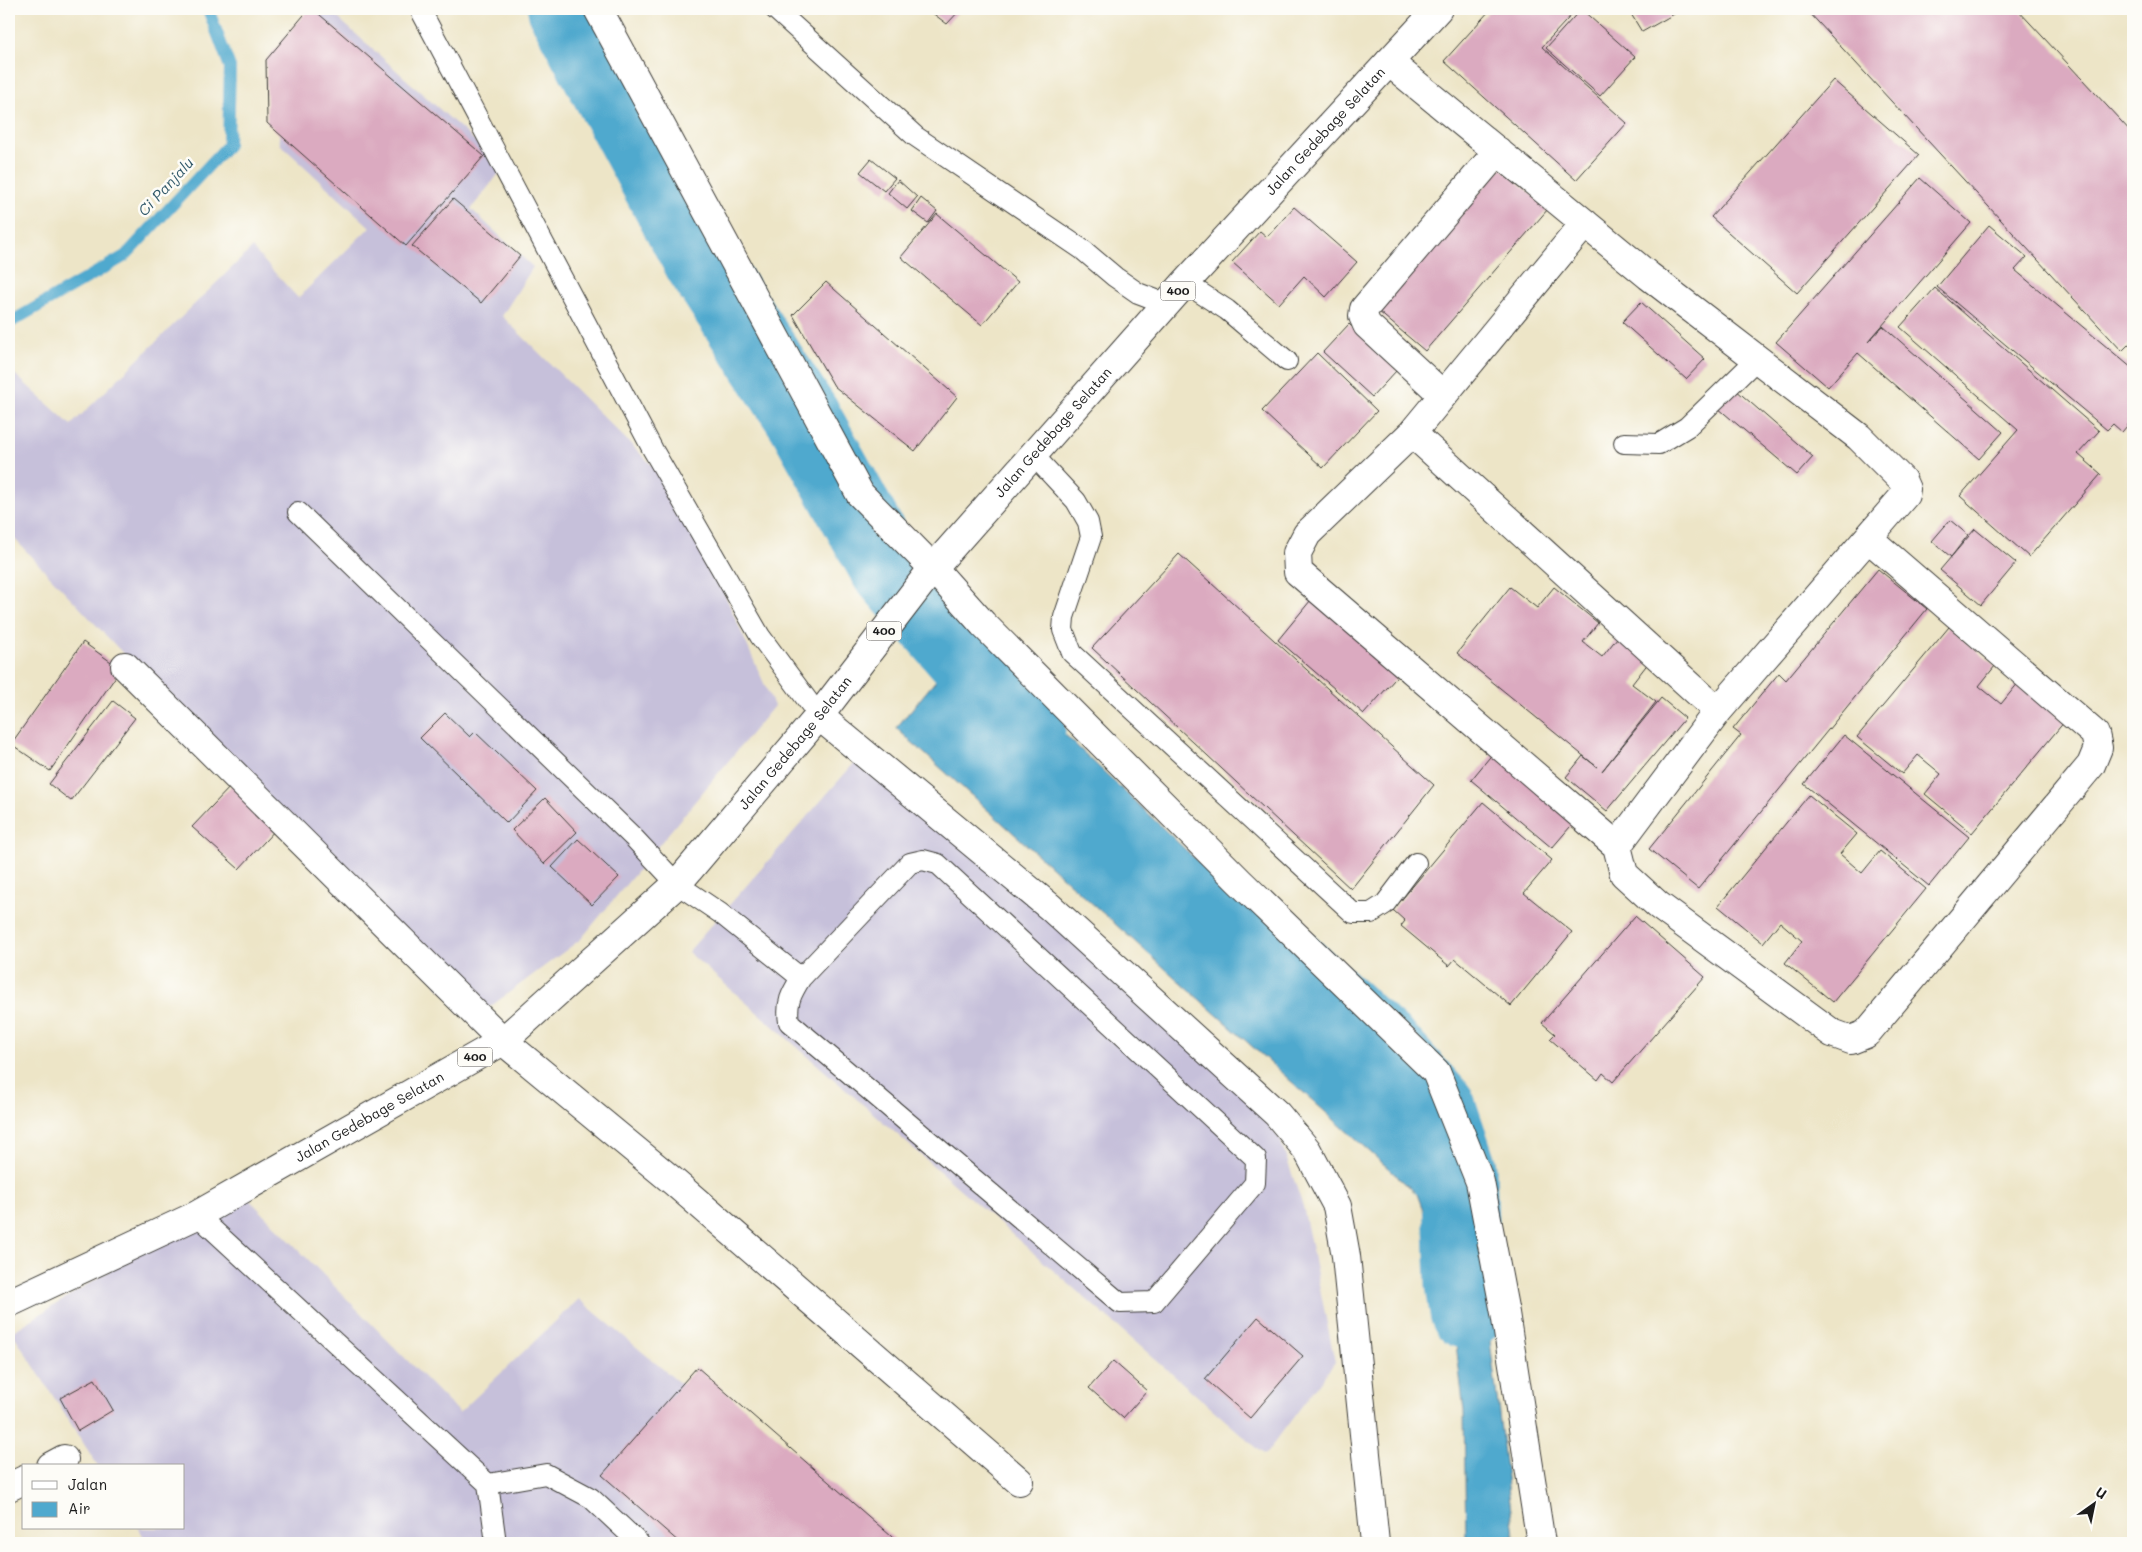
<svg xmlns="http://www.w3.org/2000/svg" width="2142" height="1552" font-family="Mali,sans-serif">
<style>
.industrial{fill:#c6c0da}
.water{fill:#50a9ce;stroke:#366275}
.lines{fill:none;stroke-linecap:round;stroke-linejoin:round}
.stream{stroke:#50a9ce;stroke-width:12}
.river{stroke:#50a9ce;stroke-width:75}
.building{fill:#dbaac0}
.service-casing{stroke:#3b3a36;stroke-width:22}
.minor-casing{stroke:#3b3a36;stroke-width:30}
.primary-casing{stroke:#3b3a36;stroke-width:30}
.service{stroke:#fff;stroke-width:20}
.minor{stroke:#fff;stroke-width:28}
.primary{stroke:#fff;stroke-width:28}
.labels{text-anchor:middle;stroke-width:5;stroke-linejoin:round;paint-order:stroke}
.shield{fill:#fdfcf7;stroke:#605f5e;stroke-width:1}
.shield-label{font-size:12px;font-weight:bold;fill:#1c1c1c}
.street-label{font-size:14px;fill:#1c1c1c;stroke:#fdfcf7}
.water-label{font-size:15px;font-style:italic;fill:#335b6c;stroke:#fdfcf7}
</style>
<rect width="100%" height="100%" fill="#fdfcf7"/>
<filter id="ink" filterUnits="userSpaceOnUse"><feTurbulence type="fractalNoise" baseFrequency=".02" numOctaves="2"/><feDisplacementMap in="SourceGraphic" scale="10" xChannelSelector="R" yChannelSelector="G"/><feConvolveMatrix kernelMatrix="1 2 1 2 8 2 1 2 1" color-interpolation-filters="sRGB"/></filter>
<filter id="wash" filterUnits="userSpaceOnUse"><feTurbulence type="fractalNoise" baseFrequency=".0096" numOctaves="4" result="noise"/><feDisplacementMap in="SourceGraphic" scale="20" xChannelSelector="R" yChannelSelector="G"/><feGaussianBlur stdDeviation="1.12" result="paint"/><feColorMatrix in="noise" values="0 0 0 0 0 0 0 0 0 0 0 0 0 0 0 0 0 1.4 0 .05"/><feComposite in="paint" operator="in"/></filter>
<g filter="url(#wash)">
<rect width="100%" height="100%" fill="#ede5c7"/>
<path class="industrial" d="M313,9H328L504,167L471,209L533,267L502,316L680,493L774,706L581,939L471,1021L9,533V369L71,425L252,248L298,298L370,227L280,144L271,57Z
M863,753L1211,1055L1280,1139L1303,1206L1335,1362L1265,1455L688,952Z
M239,1189L459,1413L579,1299L871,1543H148L138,1528H184V1466H98L12,1332Z"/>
<path class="water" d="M968,642L1298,957L1431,1129L1480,1260L1515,1543H1466L1464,1411L1448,1277L1417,1194L896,728Z"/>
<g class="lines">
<path class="stream" d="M9,323L125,256L228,145L230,67L208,9"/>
<path class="river" d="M565,9L701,261L804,419L887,568L1028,730
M1256,934L1389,1053L1439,1108L1459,1168L1463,1284L1467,1312"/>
</g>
<g id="blocks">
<path class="building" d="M309,9H313L484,156L406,246L267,123L266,60Z
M927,9H961L947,24Z
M1491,9H1577L1542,47L1627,123L1576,180L1444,61Z
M1581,9L1635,57L1600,96L1546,48Z
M1628,9H1683L1642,32Z
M1806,9H2017L2133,134V340L2122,351Z
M1833,80L1919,155L1797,293L1711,217Z
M871,159L895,178L884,191L860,172Z
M1501,168L1548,209L1425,351L1378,311Z
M1920,178L1971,223L1868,342L1883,326L2003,432L1979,459L1858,353L1828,387L1776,342Z
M898,180L917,197L907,209L888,193Z
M921,198L937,211L928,223L912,211Z
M453,199L520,256L481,303L412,246Z
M1294,207L1357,262L1326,297L1304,276L1279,304L1232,262L1260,231L1267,237Z
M937,214L1018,282L982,325L901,257Z
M1989,225L2027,257L2015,270L2133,369V419L2122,432L2113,424L2107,430L1937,287Z
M826,282L957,397L915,451L834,386L793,315Z
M1935,288L2099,431L2078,454L2101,474L2029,557L1960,496L2018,430L1900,327Z
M1641,302L1705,359L1686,379L1622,322Z
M1349,324L1397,370L1372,397L1323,352Z
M1317,353L1377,411L1323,468L1262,411Z
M1735,389L1813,457L1797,475L1718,408Z
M1950,520L1968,535L1951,557L1932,541Z
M1975,529L2016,563L1981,605L1940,570Z
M1179,554L1434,785L1351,889L1092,648Z
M1878,569L1927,609L1698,889L1649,849L1741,735L1733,729L1779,673L1786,680Z
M1510,587L1537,608L1554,587L1598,623L1583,642L1602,657L1617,638L1649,662L1632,684L1656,702L1602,771L1661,698L1685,718L1607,811L1566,777L1583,756L1597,767L1457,653Z
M1315,595L1402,671L1364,714L1278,640Z
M1949,627L1995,666L1979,686L2001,704L2019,682L2065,721L1972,833L1925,794L1941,774L1918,755L1902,774L1857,737Z
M83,642L121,669L50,771L11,744Z
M113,701L135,718L71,801L49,784Z
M445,713L470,737L475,732L537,791L507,823L420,738Z
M1844,735L1969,837L1929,886L1804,784Z
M1494,752L1576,820L1552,848L1471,780Z
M232,785L278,827L239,869L192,827Z
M1809,795L1857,834L1840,854L1862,873L1880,851L1926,889L1833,1002L1785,963L1802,941L1780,922L1763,943L1718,906Z
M545,798L577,832L544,864L512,830Z
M1483,802L1552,860L1524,893L1572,932L1511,1006L1455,959L1449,966L1401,926L1405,921L1393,910Z
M578,839L619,877L592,905L552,867Z
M1635,916L1705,977L1613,1082L1603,1073L1598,1080L1550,1039L1555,1034L1542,1023Z
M1258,1317L1303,1356L1250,1418L1205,1379Z
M1113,1361L1147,1391L1123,1418L1089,1388Z
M697,1367L899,1543H680L602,1475Z
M95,1379L113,1410L78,1431L60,1398Z"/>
</g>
</g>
<g filter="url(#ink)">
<use href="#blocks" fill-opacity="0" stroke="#3b3a36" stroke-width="1"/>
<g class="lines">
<defs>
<path id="service" d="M420,9L653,450L760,636L819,716
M775,9L915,136L1083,250L1115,277L1138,293L1167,304
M1185,283L1227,310L1287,361
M1624,443L1659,444L1687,427L1757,359
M1034,456L1076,501L1088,522L1091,537L1064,617L1063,630L1072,653L1353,913H1371L1385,904L1416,863
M298,512L633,837L677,884L720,913L801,978C791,994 786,1003 789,1022L1120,1303L1154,1302L1255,1183L1256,1159L938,864L923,860L910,863L801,978
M197,1215L488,1484L496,1543
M488,1484L546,1474L591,1498L639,1543"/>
<path id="minor" d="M598,9L860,494L933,568L983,624L1239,881L1436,1072L1480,1182L1505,1313L1541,1543
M1389,62L1649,276L1859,437L1902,480L1906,489L1905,495L1718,711L1617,846L1624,874L1658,905L1832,1033L1851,1040L1866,1034L2091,765L2098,748L2095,734L1868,538
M1443,395L1367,325L1363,316L1364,309L1498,151
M1412,433L1585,223
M125,666L503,1041L674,1182L1019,1481
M819,716L1050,907L1277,1114L1307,1150L1337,1206L1346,1256L1375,1543
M1617,846L1298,572L1297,553L1307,534L1412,433L1718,711
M51,1466L64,1459
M9,1487L24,1480"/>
<g id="primary">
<path id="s1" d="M9,1303L197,1215L503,1041L677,884L819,716L933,568L1185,283L1438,9"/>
</g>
</defs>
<use href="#service" class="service-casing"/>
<use href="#minor" class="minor-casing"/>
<use href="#primary" class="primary-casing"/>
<use href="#service" class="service"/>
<use href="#minor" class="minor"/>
<use href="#primary" class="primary"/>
</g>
</g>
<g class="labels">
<g class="shield">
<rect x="1160.5" y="281.5" width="35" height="19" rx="4"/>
<rect x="866.5" y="621.5" width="35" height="19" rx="4"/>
<rect x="457.5" y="1047.5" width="35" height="19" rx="4"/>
</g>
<g class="shield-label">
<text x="1178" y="295">400</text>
<text x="884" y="635">400</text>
<text x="475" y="1061">400</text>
</g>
<g class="street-label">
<text dy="5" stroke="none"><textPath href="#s1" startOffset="1788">Jalan Gedebage Selatan</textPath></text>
<text dy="5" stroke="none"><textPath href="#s1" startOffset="1382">Jalan Gedebage Selatan</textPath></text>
<text dy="5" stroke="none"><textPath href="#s1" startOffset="978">Jalan Gedebage Selatan</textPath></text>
<text dy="5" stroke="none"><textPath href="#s1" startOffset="406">Jalan Gedebage Selatan</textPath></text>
</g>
<g class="water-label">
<text transform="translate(166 187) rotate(-47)" y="5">Ci Panjalu</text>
</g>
</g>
<rect width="2142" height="1552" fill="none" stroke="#fdfcf7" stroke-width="30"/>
<rect x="22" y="1464" width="162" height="65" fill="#fdfcf7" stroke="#a3a29f"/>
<rect x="32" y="1481" width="25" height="8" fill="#ffffff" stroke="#a3a29f"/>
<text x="68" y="1490" font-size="15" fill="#1c1c1c">Jalan</text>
<rect x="32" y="1502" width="25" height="15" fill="#50a9ce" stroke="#a3a29f"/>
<text x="68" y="1514" font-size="15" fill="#1c1c1c">Air</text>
<g transform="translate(2094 1504) rotate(33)" stroke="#fdfcf7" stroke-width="4" paint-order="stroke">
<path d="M0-4L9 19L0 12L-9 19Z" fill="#1c1c1c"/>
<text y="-8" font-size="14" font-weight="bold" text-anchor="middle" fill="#1c1c1c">U</text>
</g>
</svg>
